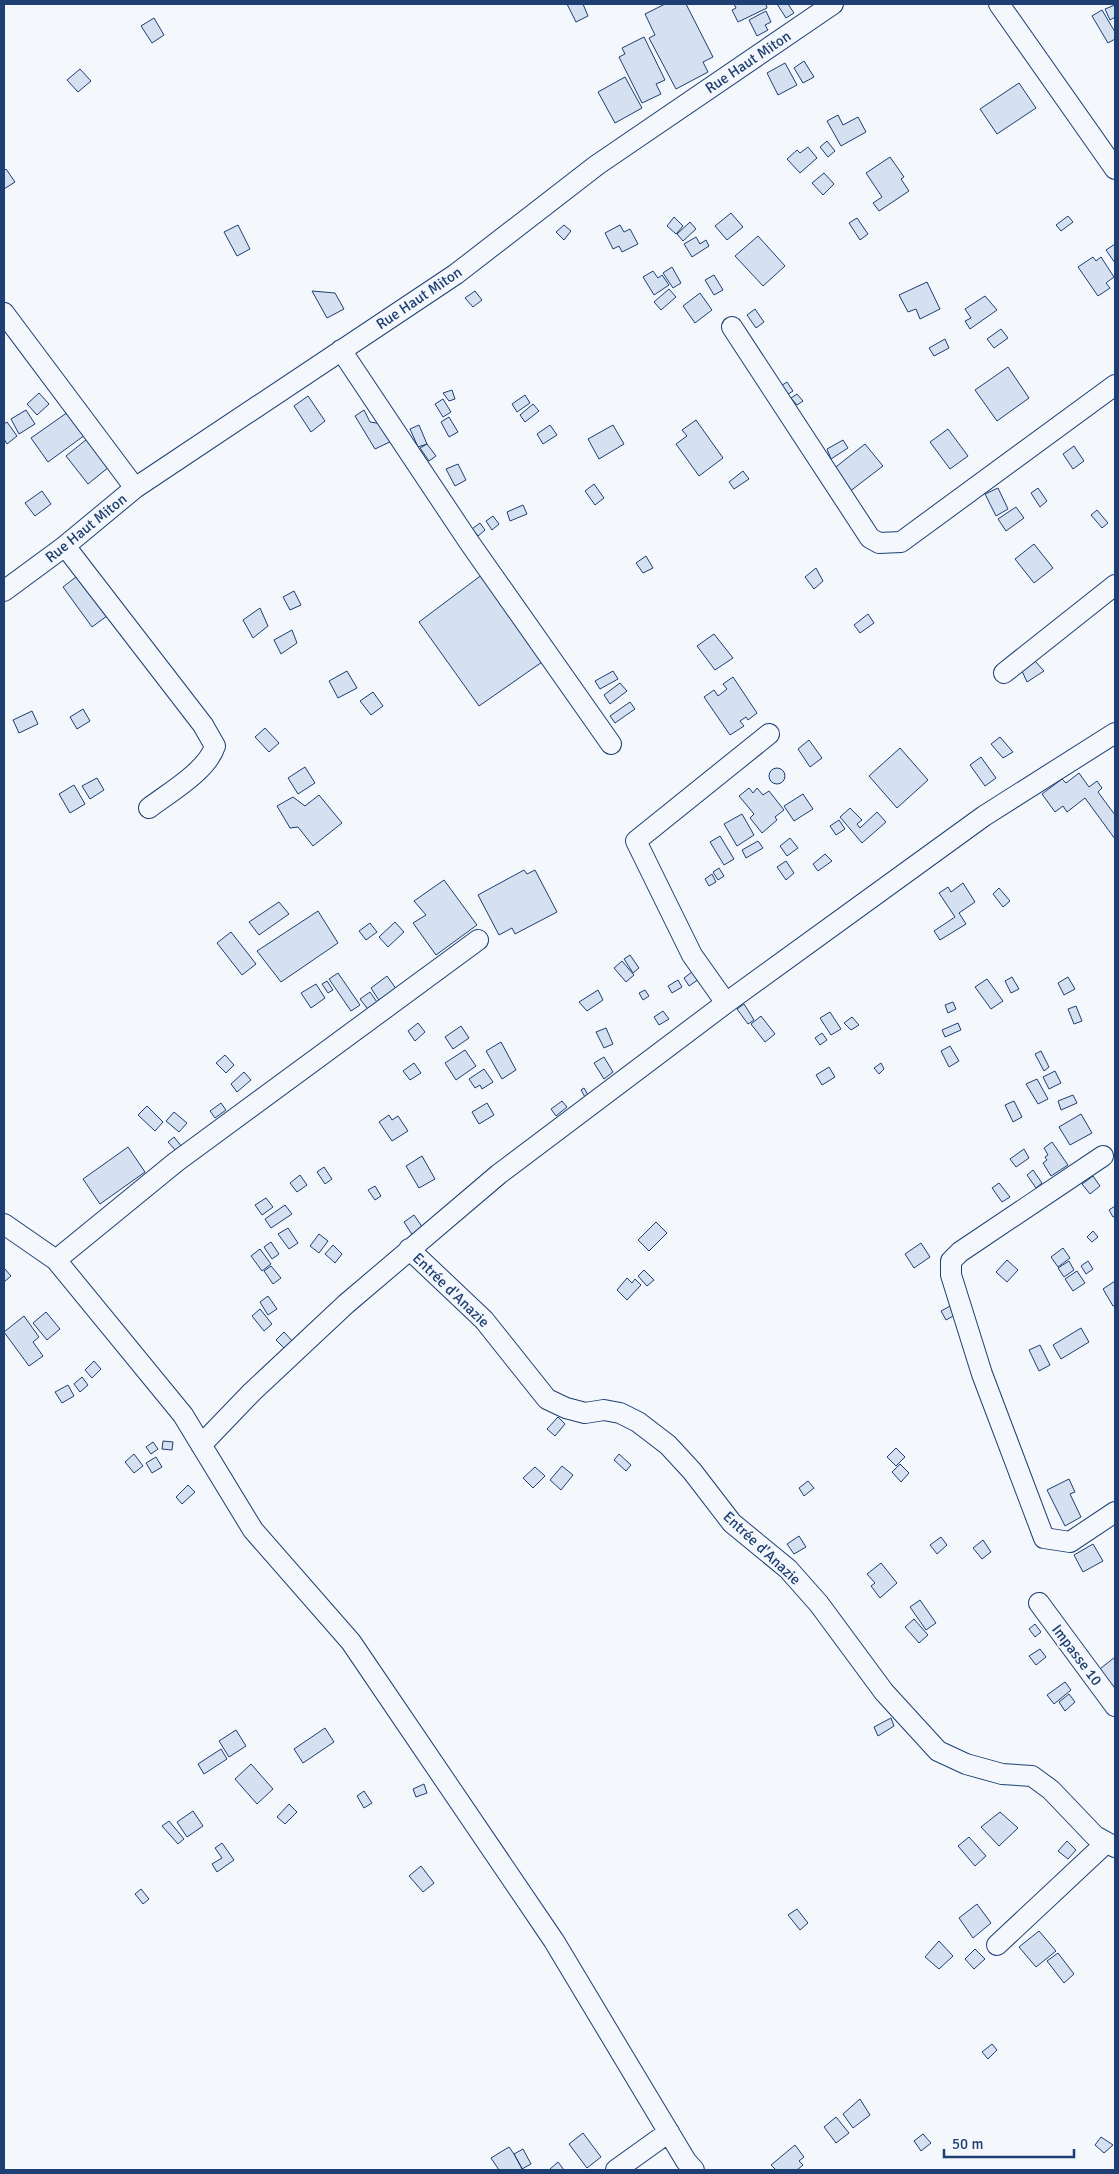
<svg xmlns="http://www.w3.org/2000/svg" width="1119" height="2174" font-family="Signika,sans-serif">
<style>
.building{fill:#d5e0f0;stroke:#1d3f73}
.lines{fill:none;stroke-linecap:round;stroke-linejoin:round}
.minor-casing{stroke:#1d3f73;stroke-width:22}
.minor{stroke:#f4f7fb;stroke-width:20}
.labels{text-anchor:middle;stroke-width:4;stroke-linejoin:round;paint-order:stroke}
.street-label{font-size:15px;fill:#1d3f73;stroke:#f4f7fb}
</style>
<rect width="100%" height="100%" fill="#f4f7fb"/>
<path class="building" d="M567,4H583L588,16L576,22Z
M665,4H686L713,57L703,62L708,72L676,89L649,38L655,35L645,14Z
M734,4H766L767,8L738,22L732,10L736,8Z
M777,4H788L794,13L786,18Z
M1115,5V17L1110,20L1105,9Z
M1102,10L1115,32V39L1108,43L1092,16Z
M766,11L771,22L765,25L768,30L757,36L749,20Z
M154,18L164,35L152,43L141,26Z
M644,37L665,80L656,84L661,94L642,103L619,57L625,54L622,48Z
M804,61L814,77L803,83L794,68Z
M785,63L797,85L778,95L767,73Z
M80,69L91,81L78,92L67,80Z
M625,77L642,108L615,123L598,92Z
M1019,83L1036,108L997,134L980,109Z
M838,115L843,125L858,117L866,132L841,146L827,121Z
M827,141L835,151L828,157L820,147Z
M808,147L817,158L800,173L787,159L797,150L800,153Z
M890,157L904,177L901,179L909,191L879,211L873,203L882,197L866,173Z
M6,169L15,182L4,189V171Z
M824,173L834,184L823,195L812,183Z
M731,213L743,227L727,240L715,226Z
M1068,216L1073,222L1061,231L1056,225Z
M674,217L683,226L676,234L667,226Z
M857,218L868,234L860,240L849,223Z
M690,222L696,229L683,241L677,234Z
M238,225L250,249L237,256L224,232Z
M564,225L571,231L564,240L556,232Z
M620,225L624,232L630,229L638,244L622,252L619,246L613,249L605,233Z
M758,236L785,266L763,286L735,256Z
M696,237L700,244L706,240L709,246L692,257L684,244Z
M1115,244V263L1106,250Z
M1093,257L1096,261L1101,257L1114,277L1106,283L1110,288L1098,296L1078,267Z
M672,267L681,283L673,288L663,273Z
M653,271L658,278L662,275L669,285L654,295L643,277Z
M714,275L723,290L714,295L705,280Z
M927,282L940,309L920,319L916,309L908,312L899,295Z
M669,289L676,297L661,310L654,302Z
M312,291L335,293L344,309L327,318Z
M475,291L482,300L473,307L465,298Z
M700,293L712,310L695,323L683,306Z
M985,296L997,310L970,329L965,321L971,318L965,309Z
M755,309L764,322L756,328L747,315Z
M1001,329L1008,338L994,348L987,339Z
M945,339L949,348L934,356L929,348Z
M1008,367L1029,398L997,421L975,390Z
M787,382L793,391L782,398L776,389Z
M452,390L455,399L449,401L443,393Z
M39,393L49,404L37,415L27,404Z
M797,394L803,401L797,405L791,398Z
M525,395L530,403L517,412L512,404Z
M308,396L325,421L311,432L294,406Z
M443,399L451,412L443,417L435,404Z
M533,404L539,411L525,422L520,415Z
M26,410L35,424L19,434L11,419Z
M364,410L370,422L389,425L394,440L375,449L355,416Z
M68,412L85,435L48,462L31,438Z
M449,417L458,432L449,437L441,422Z
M696,420L723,458L699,476L676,444L687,436L682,430Z
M7,422L17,436L7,444L4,439V424Z
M419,425L427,444L418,447L410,429Z
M550,425L557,435L543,444L537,434Z
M613,425L624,444L599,459L588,439Z
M948,429L968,456L950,469L930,442Z
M87,439L109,467L88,484L66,456Z
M843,440L848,448L831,459L827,449Z
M427,444L436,456L429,461L420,448Z
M865,444L883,466L849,492L832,470Z
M1074,446L1084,461L1073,469L1063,454Z
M458,464L466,480L455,486L446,469Z
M743,471L749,479L734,489L729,482Z
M594,484L604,498L595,505L585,491Z
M998,488L1008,509L996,516L985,494Z
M1038,488L1047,501L1040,507L1031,493Z
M42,491L51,504L35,516L25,503Z
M523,505L527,514L510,521L507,512Z
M1016,507L1024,518L1006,531L998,519Z
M1097,510L1108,523L1102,528L1091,515Z
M493,516L499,524L492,530L486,521Z
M480,523L485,530L478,536L472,529Z
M1034,544L1053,568L1034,583L1015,559Z
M646,556L653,568L643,573L636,563Z
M816,568L823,581L814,589L805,577Z
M81,573L111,613L92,627L63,587Z
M483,574L545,660L479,706L419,622Z
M294,591L301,605L290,610L283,597Z
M260,608L268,626L253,638L243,620Z
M868,614L874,623L860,633L854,625Z
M292,630L297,643L281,654L274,640Z
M714,634L733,658L715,670L697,646Z
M1035,661L1044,671L1027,682L1022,671Z
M347,671L357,688L338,698L329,681Z
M613,671L618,679L600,689L595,681Z
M733,677L757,713L748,720L746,717L740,721L744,726L730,735L704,697L714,690L718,696L727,689L723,684Z
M620,683L627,691L610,704L604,695Z
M373,692L383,706L371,715L360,701Z
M630,702L635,709L615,723L610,716Z
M83,709L90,721L77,729L70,717Z
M32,711L38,724L19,733L13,720Z
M265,728L279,743L269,752L255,737Z
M1000,737L1013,752L1003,758L991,744Z
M809,740L822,758L810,767L798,749Z
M900,748L928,780L897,808L869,776Z
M981,757L996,778L985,786L970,765Z
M305,767L315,783L298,794L288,778Z
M769 776a8 8 0 1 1 16 0a8 8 0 1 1-16 0Z
M1079,773L1089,787L1097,781L1102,788L1098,792L1115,815V839L1085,798L1067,812L1063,806L1055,812L1042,794L1062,779L1066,783Z
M97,778L104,790L90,799L82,786Z
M74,785L85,804L70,813L59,794Z
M749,788L753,793L757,788L763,795L769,791L784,810L775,817L777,820L762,833L750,818L754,814L739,796Z
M803,794L813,809L794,821L784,806Z
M319,795L342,823L313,846L298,827L290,828L277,806L293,797L305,806Z
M850,808L862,820L857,824L860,828L877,812L886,822L862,843L840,817Z
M742,814L754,835L737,846L724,824Z
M839,820L845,829L836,835L830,826Z
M720,836L734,859L724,865L710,842Z
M790,838L798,848L787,856L780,846Z
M758,841L763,848L746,858L742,850Z
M825,854L832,861L818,871L813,864Z
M786,861L794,873L786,880L777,867Z
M719,868L724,876L718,880L713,872Z
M524,870L527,874L535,870L557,912L515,934L512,928L499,935L478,895Z
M712,874L716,882L709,886L705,879Z
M444,880L477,925L436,955L413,923L426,915L414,901Z
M963,883L975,902L959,913L966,924L940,940L934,931L955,917L939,893L948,887L951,892Z
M999,888L1010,901L1003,907L993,894Z
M279,902L289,914L259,935L249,922Z
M318,911L338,943L281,982L257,951Z
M395,922L404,932L388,947L379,937Z
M370,923L377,932L366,940L359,931Z
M231,932L256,964L242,975L217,943Z
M630,955L639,968L633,973L624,959Z
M622,961L634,975L626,982L614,968Z
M696,969L702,977L689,986L684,978Z
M338,973L360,1005L351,1011L329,979Z
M387,976L397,990L380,1002L371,988Z
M1012,977L1019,989L1011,993L1005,981Z
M1068,977L1075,989L1064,995L1058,983Z
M987,979L1003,1001L991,1009L975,987Z
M678,980L682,987L672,993L668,986Z
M327,981L333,990L328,993L322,984Z
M316,984L325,998L311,1008L301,993Z
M598,990L603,1000L587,1011L579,1002Z
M645,990L649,996L643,1000L639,993Z
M370,992L379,1005L370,1012L360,999Z
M953,1002L956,1009L948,1013L945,1005Z
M744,1004L754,1020L748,1024L737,1009Z
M1076,1006L1082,1021L1074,1024L1068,1009Z
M663,1011L669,1019L659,1025L654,1017Z
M830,1012L841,1029L831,1035L820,1018Z
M761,1016L775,1034L765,1042L751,1024Z
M852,1017L859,1025L851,1030L844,1023Z
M418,1023L425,1032L415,1041L408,1031Z
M958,1023L961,1030L945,1037L942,1030Z
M461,1026L469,1038L453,1049L445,1037Z
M606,1028L613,1044L604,1048L596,1032Z
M822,1033L827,1040L820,1045L815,1038Z
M501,1042L516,1070L502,1079L486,1051Z
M950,1046L959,1061L949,1067L941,1051Z
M465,1050L476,1066L456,1080L445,1063Z
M1041,1051L1049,1067L1044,1071L1035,1054Z
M225,1055L234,1065L226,1073L216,1063Z
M604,1057L613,1072L604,1079L594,1063Z
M414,1063L421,1073L410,1080L403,1071Z
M881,1063L884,1069L879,1074L874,1068Z
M829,1067L835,1077L822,1085L816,1075Z
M484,1069L493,1082L482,1089L480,1085L475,1088L469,1079Z
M1055,1071L1061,1083L1049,1089L1043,1077Z
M244,1072L251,1080L237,1092L231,1084Z
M1037,1079L1048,1099L1038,1104L1026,1084Z
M584,1088L588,1095L585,1097L581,1090Z
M1073,1095L1077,1103L1061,1110L1058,1101Z
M562,1101L567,1107L556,1116L551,1109Z
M1014,1101L1022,1117L1013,1122L1005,1105Z
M221,1103L226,1110L215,1118L210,1111Z
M487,1103L494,1115L479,1124L472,1112Z
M147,1106L163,1122L155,1131L138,1115Z
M174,1112L187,1123L179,1132L166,1121Z
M1081,1114L1092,1133L1070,1145L1059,1127Z
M389,1115L392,1120L398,1116L408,1131L392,1141L379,1122Z
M174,1137L182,1147L177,1152L168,1142Z
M1052,1142L1068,1165L1051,1176L1043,1163L1047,1160L1045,1157L1048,1155L1044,1148Z
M128,1147L145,1172L100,1204L83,1179Z
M1024,1149L1029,1158L1016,1167L1010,1159Z
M422,1156L435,1179L419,1188L406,1166Z
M324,1167L332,1179L325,1184L317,1172Z
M1033,1170L1042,1183L1036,1188L1027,1175Z
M300,1175L307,1185L297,1192L290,1183Z
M1093,1176L1100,1186L1090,1194L1082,1184Z
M999,1183L1010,1197L1002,1202L992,1188Z
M375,1186L381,1196L375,1200L368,1190Z
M266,1198L273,1207L262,1215L255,1205Z
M285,1205L292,1214L271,1228L265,1219Z
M1115,1206V1216L1113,1217L1109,1210Z
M414,1215L423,1228L413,1236L404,1222Z
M656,1222L667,1233L649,1251L638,1240Z
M288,1228L298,1243L289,1249L278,1234Z
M1093,1231L1098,1237L1092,1242L1087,1237Z
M319,1234L328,1241L319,1253L310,1246Z
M271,1242L279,1254L272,1259L264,1247Z
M921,1243L930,1257L914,1268L905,1254Z
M333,1245L342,1254L335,1263L325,1254Z
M1063,1248L1070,1258L1058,1267L1051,1257Z
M260,1249L271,1264L262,1271L251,1256Z
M1007,1260L1018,1270L1007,1282L996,1272Z
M1069,1261L1074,1270L1064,1277L1058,1268Z
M1088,1261L1093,1269L1086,1274L1081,1266Z
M271,1266L281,1278L273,1284L264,1271Z
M5,1269L11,1276L4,1282V1270Z
M644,1270L654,1280L647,1286L638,1276Z
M1077,1271L1085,1283L1073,1291L1065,1279Z
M627,1278L632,1283L635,1279L641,1285L627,1300L617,1290Z
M1115,1281V1305L1113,1306L1103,1289Z
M268,1296L277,1309L268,1315L260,1302Z
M950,1306L955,1315L946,1320L941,1311Z
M260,1309L272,1324L264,1331L252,1316Z
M46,1312L60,1329L47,1340L33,1323Z
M24,1316L39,1337L33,1342L43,1356L29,1366L4,1332Z
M1081,1328L1089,1342L1061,1359L1053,1345Z
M284,1332L294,1343L286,1350L276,1340Z
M1040,1345L1050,1365L1039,1371L1029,1350Z
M94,1361L101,1369L92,1378L85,1370Z
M82,1377L88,1385L80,1392L74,1384Z
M68,1385L74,1396L62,1403L55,1392Z
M558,1417L565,1424L555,1436L547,1429Z
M163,1441L173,1442L172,1450L162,1449Z
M153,1442L158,1449L151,1454L146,1447Z
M896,1448L905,1457L896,1466L887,1457Z
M134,1454L143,1466L134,1473L125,1462Z
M619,1454L631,1465L626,1471L614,1460Z
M156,1457L162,1467L152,1473L146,1463Z
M900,1464L909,1473L901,1482L892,1472Z
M562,1466L573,1475L561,1490L550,1480Z
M535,1467L545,1476L533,1488L523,1478Z
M1069,1479L1075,1492L1070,1494L1081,1517L1065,1526L1047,1490Z
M808,1481L814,1488L804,1496L799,1488Z
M188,1485L195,1492L182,1504L176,1497Z
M799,1536L806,1547L794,1554L787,1544Z
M941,1537L947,1545L937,1554L930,1545Z
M983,1540L991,1552L982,1559L973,1548Z
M1093,1544L1103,1561L1083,1572L1074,1555Z
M881,1563L897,1583L880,1598L871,1586L875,1583L867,1574Z
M920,1600L936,1623L926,1630L910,1607Z
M914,1619L928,1635L919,1643L905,1627Z
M1035,1624L1041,1632L1035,1637L1029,1629Z
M1040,1649L1046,1657L1036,1665L1029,1656Z
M1115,1657V1696L1096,1672Z
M1065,1682L1071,1690L1054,1704L1047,1695Z
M1069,1694L1075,1702L1065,1711L1059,1702Z
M891,1718L894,1726L878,1736L874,1727Z
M325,1728L334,1742L303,1763L294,1749Z
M236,1730L246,1746L229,1757L219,1741Z
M221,1749L227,1759L204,1774L198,1764Z
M251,1764L273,1789L257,1804L235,1779Z
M424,1784L427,1793L416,1797L413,1789Z
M364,1791L372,1803L364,1808L357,1796Z
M289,1804L297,1812L285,1824L277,1817Z
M193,1811L203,1826L187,1837L177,1822Z
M1000,1812L1018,1828L999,1846L981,1827Z
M169,1821L184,1839L178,1844L162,1826Z
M969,1837L986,1856L975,1866L958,1846Z
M1067,1841L1076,1850L1068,1859L1058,1851Z
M222,1843L234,1860L217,1872L212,1864L222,1858L215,1848Z
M421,1866L434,1883L423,1892L409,1876Z
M141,1889L149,1899L143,1904L135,1894Z
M977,1904L991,1923L973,1938L959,1918Z
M797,1909L808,1923L800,1930L788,1915Z
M1039,1931L1056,1951L1036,1967L1019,1947Z
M939,1941L953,1956L939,1969L925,1957Z
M975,1949L985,1959L974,1969L965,1959Z
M1058,1953L1074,1974L1064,1983L1047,1961Z
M992,2044L997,2050L988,2059L982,2052Z
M860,2099L870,2115L853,2128L843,2114Z
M836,2117L849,2133L836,2143L824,2127Z
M583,2133L601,2157L587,2168L569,2144Z
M923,2134L931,2143L921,2151L914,2141Z
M1101,2137L1113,2145L1104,2153L1095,2145Z
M795,2145L804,2157L799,2161L803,2165L797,2170H776L771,2165Z
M509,2147L514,2154L523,2170H499L491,2158Z
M523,2149L531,2164L522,2169L514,2154Z
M558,2162L564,2170H551L550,2169Z"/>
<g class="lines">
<defs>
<path id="minor" d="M999,4L1115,169
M4,313L135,488
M732,327L870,538L879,543L901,542L1115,385
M341,350L469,542L611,744
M65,546L203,725L215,746C207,771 170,792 149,808
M4,591L65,546L135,488L456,274L597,165L833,4
M1004,673L1115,585
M726,1003L692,955L636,841L769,734
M1103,1156L960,1252L951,1261V1275L982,1374L1044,1538L1070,1542L1115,1512
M4,1224L56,1260L183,1415L253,1530L351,1642L554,1941L686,2161L694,2170
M409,1249L484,1320L547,1399L566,1408L585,1413L604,1410L620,1413L638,1422L668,1445L692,1471L732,1523L788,1569L819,1604L884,1692L938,1751L966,1764L1002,1774L1032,1776L1051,1790L1095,1836L1115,1847
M56,1260L176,1162L478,940
M201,1445L252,1392L346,1304L499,1174L726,1003L984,816L1115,733
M1039,1603L1115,1706
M997,1945L1106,1843
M616,2170L669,2132"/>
</defs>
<use href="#minor" class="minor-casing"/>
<use href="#minor" class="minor"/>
</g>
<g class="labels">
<g class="street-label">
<text transform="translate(748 62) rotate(-34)" y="5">Rue Haut Miton</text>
<text transform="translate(419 298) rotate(-34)" y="5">Rue Haut Miton</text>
<text transform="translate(86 528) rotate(-39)" y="5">Rue Haut Miton</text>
<text transform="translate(451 1290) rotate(44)" y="5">Entrée d'Anazie</text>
<text transform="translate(762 1548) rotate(43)" y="5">Entrée d'Anazie</text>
<text transform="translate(1077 1655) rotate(53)" y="5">Impasse 10</text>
</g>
</g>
<rect width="1119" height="2174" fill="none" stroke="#1d3f73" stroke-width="10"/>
<path d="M944 2149v8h130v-8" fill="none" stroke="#1d3f73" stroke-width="2.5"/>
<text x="952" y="2149" font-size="15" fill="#1d3f73" stroke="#f4f7fb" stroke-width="4" paint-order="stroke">50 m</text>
</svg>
